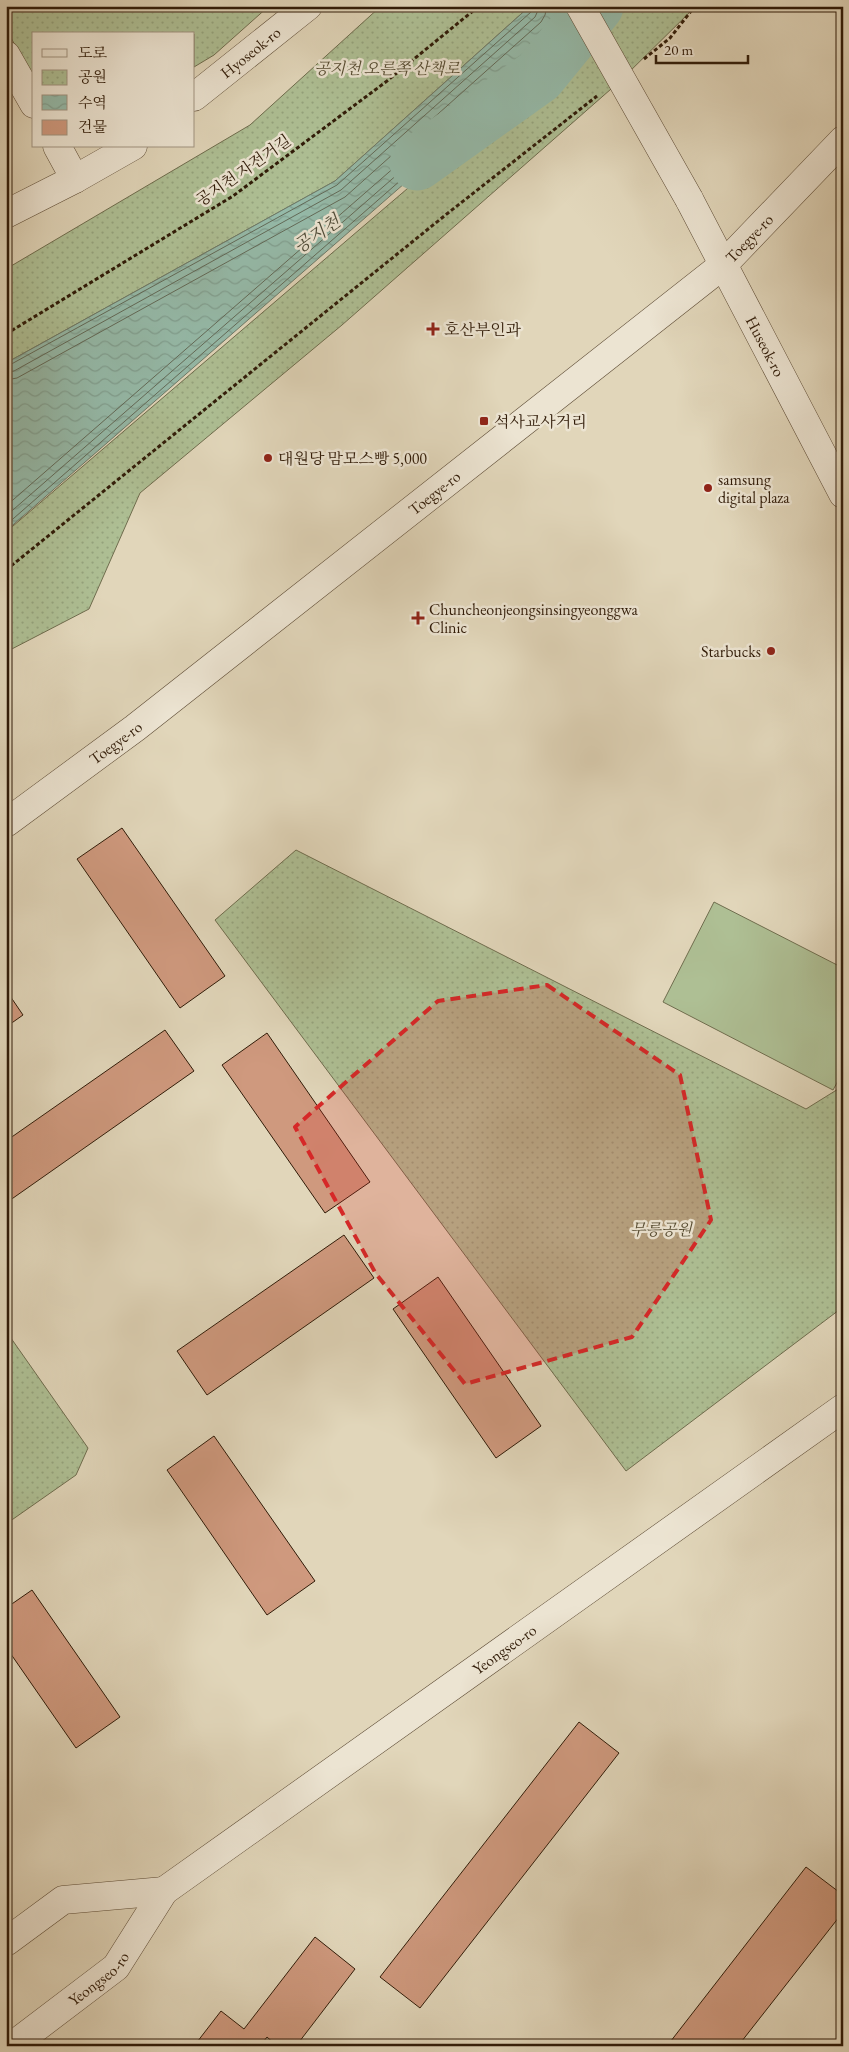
<svg xmlns="http://www.w3.org/2000/svg" width="849" height="2052" font-family="'EB Garamond','Noto Serif KR',serif">
<style>
.green{fill:#aebf94;stroke:#6f6d4e}
.park{fill:url(#park-dots);stroke:#6f6d4e}
.water{fill:url(#water-waves);stroke:#6d7a69}
.lines{fill:none;stroke-linecap:round;stroke-linejoin:round}
.shore{stroke:#626a58;stroke-width:1}
.river{stroke:#95baa9;stroke-width:55}
.building{fill:#cf997e;stroke:#301b08}
.minor-casing{stroke:#5c4a34;stroke-width:29}
.tertiary-casing{stroke:#5c4a34;stroke-width:29}
.path{stroke:#301b08;stroke-width:3;stroke-dasharray:4 2.5;stroke-linecap:butt}
.minor{stroke:#ece4d2;stroke-width:28}
.tertiary{stroke:#ece4d2;stroke-width:28}
.tertiary-bridge-casing{stroke:#5c4a34;stroke-width:29;stroke-linecap:butt}
.tertiary-bridge{stroke:#ece4d2;stroke-width:28}
.marked{fill:#d62828;fill-opacity:0.2;stroke:#d62828;stroke-width:4;stroke-dasharray:10 6;stroke-linejoin:round}
.poi-dot{fill:#8f2418;stroke:#ece4d2;stroke-width:2}
.labels{text-anchor:middle;stroke-width:5;stroke-linejoin:round;paint-order:stroke}
.street-label{font-size:16px;fill:#301b08;stroke:#ece4d2}
.park-label{font-size:16px;font-style:italic;fill:#564c32;stroke:#ece4d2}
.poi-label{font-size:16px;fill:#301b08;stroke:#ece4d2;text-anchor:start}
.water-label{font-size:18px;font-style:italic;fill:#4e4b38;stroke:#ece4d2}
</style>
<defs>
<pattern id="park-dots" width="8" height="8" patternUnits="userSpaceOnUse" patternTransform="scale(1.25)"><rect width="8" height="8" fill="#aebf94"/><path d="M2 2h.1M6 6h.1" fill="none" stroke="#96a47e" stroke-width="1.8" stroke-linecap="round"/></pattern>
<pattern id="water-waves" width="16" height="10" patternUnits="userSpaceOnUse" patternTransform="scale(1.25)"><rect width="16" height="10" fill="#95baa9"/><path d="M0 5q4-4 8 0t8 0" fill="none" stroke="#819f90"/></pattern>
</defs>
<rect width="100%" height="100%" fill="#e1d6ba"/>
<filter id="stains"><feTurbulence type="fractalNoise" baseFrequency=".004" numOctaves="4"/><feColorMatrix values="0 0 0 0 .2 0 0 0 0 .09 0 0 0 0 .02 0 0 0 .5 -.17"/></filter>
<radialGradient id="worn" r=".72"><stop offset=".6" stop-color="#630" stop-opacity="0"/><stop offset="1" stop-color="#630" stop-opacity=".3"/></radialGradient>
<path class="green" d="M714,902L843,968V1072L833,1090L663,1002Z"/>
<path class="park" d="M6,6H269L214,55L194,67V34H34V85L6,27Z
M381,6H530L335,181L6,363V269L250,125Z
M615,6H696L619,82L342,325L140,493L89,609L6,652V532L539,76Z
M296,850L806,1109L843,1086V1307L626,1471L215,920Z
M6,1331L88,1448L76,1475L6,1524Z"/>
<path class="water" d="M530,6H608L6,531V363L335,181Z"/>
<g class="lines">
<path class="shore" d="M6,367L337,185L531,12L533,6
M6,373L14,371L341,190L535,17L540,6
M6,380L17,378L345,197L541,22L545,15L547,6
M6,506L568,16
M6,516L572,22
M6,525L575,28"/>
<path class="river" d="M417,163L539,76L596,6"/>
</g>
<path class="building" d="M122,828L225,976L180,1008L77,859Z
M6,990L23,1015L6,1027Z
M165,1030L194,1071L6,1203V1141Z
M267,1033L370,1182L325,1213L222,1065Z
M344,1235L374,1278L207,1395L177,1351Z
M438,1277L541,1426L496,1458L393,1309Z
M214,1436L315,1581L267,1615L167,1470Z
M32,1590L120,1717L76,1748L6,1647V1608Z
M579,1722L619,1753L420,2008L380,1977Z
M806,1867L843,1895V1912L738,2046H667Z
M315,1937L355,1969L296,2046H277L267,2037L260,2046H194L221,2011L244,2029Z"/>
<g class="lines">
<defs>
<path id="minor" d="M6,55L34,104
M57,146L75,179"/>
<g id="tertiary">
<path id="s1" d="M194,97L308,6"/>
<path id="s2" d="M689,199L843,494"/>
<path d="M6,214L75,179L133,146"/>
<path id="s3" d="M6,823L135,728L723,265L843,140"/>
<path d="M6,1942L63,1900L164,1891"/>
<path id="s4" d="M12,2046L116,1967L164,1891L843,1408"/>
</g>
</defs>
<use href="#minor" class="minor-casing"/>
<use href="#tertiary" class="tertiary-casing"/>
<path class="path" d="M644,59L670,38L695,6
M6,334L233,196L387,81L479,6
M6,570L448,213L597,96"/>
<use href="#minor" class="minor"/>
<use href="#tertiary" class="tertiary"/>
<defs>
<path id="tertiary-bridge" d="M580,6L689,199"/>
</defs>
<use href="#tertiary-bridge" class="tertiary-bridge-casing"/>
<use href="#tertiary-bridge" class="tertiary-bridge"/>
</g>
<path class="marked" d="M547,985L680,1075L711,1220L632,1337L465,1384L376,1274L295,1127L438,1001Z"/>
<g class="poi-dot">
<path d="M430.5 321.5h5v5h5v5h-5v5h-5v-5h-5v-5h5z"/>
<rect x="479" y="416" width="10" height="10" rx="2.5"/>
<circle cx="268" cy="458" r="5"/>
<circle cx="708" cy="488" r="5"/>
<path d="M415.5 610.5h5v5h5v5h-5v5h-5v-5h-5v-5h5z"/>
<circle cx="771" cy="651" r="5"/>
</g>
<g class="labels">
<g class="street-label">
<text dy="6" stroke="none"><textPath href="#s1" startOffset="72">Hyoseok-ro</textPath></text>
<text transform="translate(243 170) rotate(-35)" y="6">공지천 자전거길</text>
<text dy="6" stroke="none"><textPath href="#s3" startOffset="946">Toegye-ro</textPath></text>
<text dy="6" stroke="none"><textPath href="#s2" startOffset="166">Huseok-ro</textPath></text>
<text dy="6" stroke="none"><textPath href="#s3" startOffset="541">Toegye-ro</textPath></text>
<text dy="6" stroke="none"><textPath href="#s3" startOffset="136">Toegye-ro</textPath></text>
<text dy="6" stroke="none"><textPath href="#s4" startOffset="638">Yeongseo-ro</textPath></text>
<text dy="6" stroke="none"><textPath href="#s4" startOffset="110">Yeongseo-ro</textPath></text>
</g>
<g class="park-label">
<text x="387" y="74">공지천 오른쪽 산책로</text>
<text x="661" y="1235">무릉공원</text>
</g>
<g class="poi-label">
<text x="444" y="335">호산부인과</text>
<text x="494" y="427">석사교사거리</text>
<text x="278" y="464">대원당 맘모스빵 5,000</text>
<text x="718" y="485">samsung<tspan x="718" dy="18">digital plaza</tspan></text>
<text x="429" y="615">Chuncheonjeongsinsingyeonggwa<tspan x="429" dy="18">Clinic</tspan></text>
<text x="761" y="657" text-anchor="end">Starbucks</text>
</g>
<g class="water-label">
<text transform="translate(317 234) rotate(-35)" y="6">공지천</text>
</g>
</g>
<rect width="849" height="2052" fill="none" stroke="#e1d6ba" stroke-width="25"/>
<rect x="8" y="8" width="834" height="2037" fill="none" stroke="#301b08" stroke-width="2.5"/>
<rect x="12" y="12" width="824" height="2027" fill="none" stroke="#301b08"/>
<rect x="32" y="32" width="162" height="115" fill="#ece4d2" stroke="#a19481"/>
<rect x="42" y="49" width="25" height="8" fill="#ece4d2" stroke="#a19481"/>
<text x="78" y="58" font-size="15" fill="#301b08">도로</text>
<rect x="42" y="70" width="25" height="15" fill="url(#park-dots)" stroke="#a19481"/>
<text x="78" y="82" font-size="15" fill="#301b08">공원</text>
<rect x="42" y="95" width="25" height="15" fill="url(#water-waves)" stroke="#a19481"/>
<text x="78" y="108" font-size="15" fill="#301b08">수역</text>
<rect x="42" y="120" width="25" height="15" fill="#cf997e" stroke="#a19481"/>
<text x="78" y="132" font-size="15" fill="#301b08">건물</text>
<path d="M656 55v8h92v-8" fill="none" stroke="#301b08" stroke-width="2.5"/>
<text x="664" y="55" font-size="15" fill="#301b08" stroke="#ece4d2" stroke-width="4" paint-order="stroke">20 m</text>
<rect width="100%" height="100%" filter="url(#stains)"/>
<rect width="100%" height="100%" fill="url(#worn)"/>
</svg>
